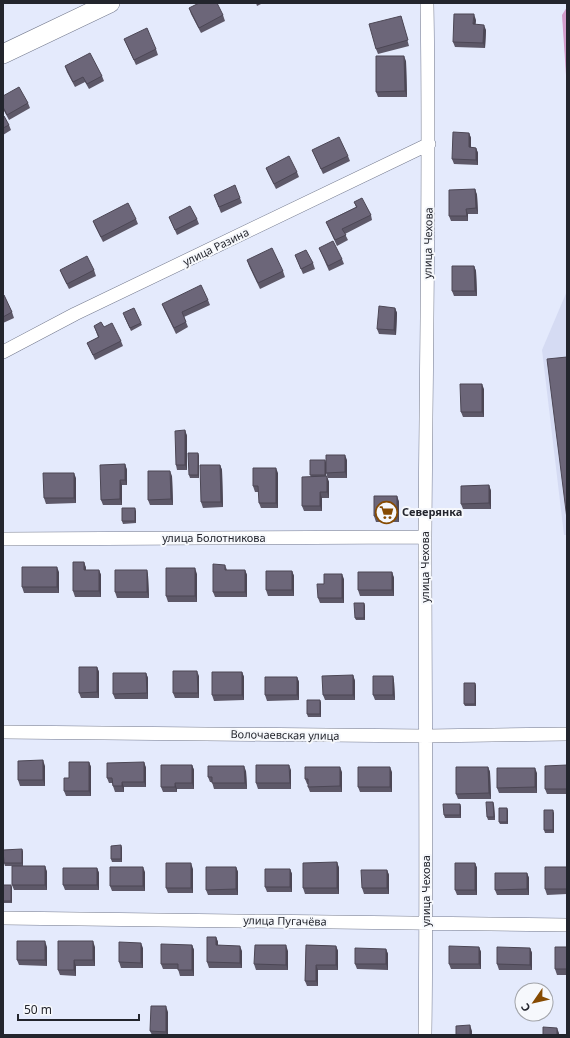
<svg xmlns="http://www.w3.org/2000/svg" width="570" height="1038" font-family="'Noto Sans',sans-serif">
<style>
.built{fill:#d5dbf3}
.forest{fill:#d29cca}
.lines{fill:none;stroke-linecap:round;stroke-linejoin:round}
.street-casing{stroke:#72788c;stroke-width:14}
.secondary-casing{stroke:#72788c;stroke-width:20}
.street{stroke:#fff;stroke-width:13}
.secondary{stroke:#fff;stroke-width:19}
.wall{fill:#5d5868}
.shaded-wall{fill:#4c4755}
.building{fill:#6c6679;stroke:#4c4755}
.labels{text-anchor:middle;stroke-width:4;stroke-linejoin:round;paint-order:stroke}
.street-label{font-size:11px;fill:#23252d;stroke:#f6f8fc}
.poi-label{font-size:11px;font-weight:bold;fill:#23252d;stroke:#f6f8fc;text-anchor:start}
</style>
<rect width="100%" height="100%" fill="#e4eafc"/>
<path class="built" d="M567,291V535H564L542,350Z"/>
<path class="forest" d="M567,7V90L562,15Z"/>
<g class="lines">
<defs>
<path id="street" d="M3,352L75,314L429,144
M3,539L425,537
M3,732L426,736L567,734
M3,918L567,925
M425,1035C427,869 425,703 425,537C426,359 430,181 427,3"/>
<path id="secondary" d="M3,54L110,3"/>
</defs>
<use href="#street" class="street-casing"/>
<use href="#secondary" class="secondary-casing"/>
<use href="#street" class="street"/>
<use href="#secondary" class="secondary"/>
</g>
<path class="wall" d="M256,3H263L257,6Z
M463,3H486V4Z
M189,8L223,15L225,21L201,33L191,14Z
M401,16L409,46L378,54L376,49Z
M476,20L475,25L486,30L485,48L455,47L453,42Z
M124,39L156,49L158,55L136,65Z
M406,61L407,97H378L376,92Z
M65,66L102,76L104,81L89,89L85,82L75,87L67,72Z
M3,96L28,103L30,108L9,120L3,109Z
M3,116L9,125L11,130L3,135Z
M469,133L471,138V147L476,148L478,153V165L454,164L452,159Z
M312,150L348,156L350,161L323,174Z
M266,168L297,172L299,177L276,189L268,173Z
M475,189L477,195L478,214H468V221H451L449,216Z
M214,195L240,198L242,203L221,213Z
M354,202L371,215L372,220L345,234L348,240L337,246L326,222L356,207Z
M169,217L197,219L199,224L177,235Z
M136,219L138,224L103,242L95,226L93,221Z
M319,248L342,259L344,264L329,271Z
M295,255L313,263L315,269L303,274Z
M247,260L283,271L285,277L260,289L249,266Z
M474,266L476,271L477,296H454L452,291Z
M60,270H94L96,276L69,289L62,275Z
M3,296L12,312L14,318L3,323Z
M208,300L210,305L184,317L188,327L176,334L164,309L162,304Z
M395,308L397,313L396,335L379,334L377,329Z
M124,316L141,323L142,325L131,331Z
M94,326L121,341L123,346L95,360L87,343L98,337Z
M484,389V417H463L461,412Z
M185,430L187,436V470H177L176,465Z
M198,453L199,456V478H190L189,475Z
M325,460L326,463V476L329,482V498H322V511H304L302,506L311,476L310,475Z
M347,460V478H328L326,473Z
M125,464L127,470V485H122V505H103L101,500Z
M220,465L222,470L223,507L203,508L201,502Z
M278,473V508H261L259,503V492H255L253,486Z
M172,476L173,505H150L148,500Z
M76,478V503L46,504L44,498Z
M489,485L491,491V509H463L461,504Z
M397,496L399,502V522H376L374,516Z
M136,511V523L123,524L122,521Z
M84,562L86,568V570H99L101,575V597H75L73,591Z
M225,565L227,570H245L247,575V597H215L213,592Z
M147,570L148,575L149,598H117L115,592Z
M292,571L294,576V596H268L266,590Z
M59,572V593H24L22,587Z
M392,572L394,578V596H360L358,590Z
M197,574V602H168L166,596Z
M344,579V603H320L318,598L324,584Z
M364,603L365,606V620H356L355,618Z
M97,667L99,672V698H81L79,693Z
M242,672L244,677V700L214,701L212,695Z
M146,673L148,678V699H115L113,694Z
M353,675L355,681V700H325L323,695Z
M199,676V698H175L173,693Z
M393,676L394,681L395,700H375L373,695Z
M297,677L299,682V700L267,701L265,695Z
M475,683L476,686V706H465L464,704Z
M320,700L321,703V717H308L307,714Z
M89,762L91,767V796H66L64,791L69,778Z
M144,762L146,768V787H124V792H115L112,783H109L107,778Z
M192,765L194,770V789H177V792H163L161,787Z
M567,765V794H547L545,789Z
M45,766V786H20L18,780Z
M488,767L490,772L491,799H458L456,794Z
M291,770V789H258L256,783Z
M246,771L247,789H214L212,782H210L208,777Z
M342,772V792H310L308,787V784H307L305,779Z
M392,772V792H360L358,787Z
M537,773V793H499L497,788Z
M493,802L494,805L495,820H488L487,817Z
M460,804L461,807V818H445L444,815Z
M507,808L508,811V824H500L499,822Z
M554,813V833H545L544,830Z
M121,845L122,848V862H112L111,859Z
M22,849L23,852V866H5L4,863Z
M337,862L339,868V894H305L303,888Z
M475,863L477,868V895H457L455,890Z
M45,866L47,872V890H14L12,885Z
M236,867L238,872V895H208L206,890Z
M567,867V894L547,895L545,889Z
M97,868L99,873V890H65L63,885Z
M193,869V893H168L166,888Z
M290,869L292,874V892H267L265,887Z
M387,870L389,875V894H364L362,888Z
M145,872V891H112L110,886Z
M527,873L529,878V895H497L495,890Z
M3,885H11L12,888V903H3Z
M216,937L218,942V945L242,951V968H209L207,962Z
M192,945L194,950V976H180L178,969H163L161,964Z
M306,945L336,946L338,951V970H318V986H307L305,981Z
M47,947V966L19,965L17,960Z
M95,947V966H76V976L60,975L58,970Z
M479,947L481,952V969H451L449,964Z
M567,947V975H557L555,969Z
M143,948V968H121L119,962Z
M530,948L532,953V970H499L497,964Z
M386,949L388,954V970L357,969L355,964Z
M288,951V970H256L254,964Z
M168,1012V1035H152L150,1031Z"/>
<path class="shaded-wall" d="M474,14L476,20L475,30L473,24Z
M484,25L486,30L485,48L483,43Z
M404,56L406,61L407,97L405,91Z
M469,133L471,138V153L469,147Z
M476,148L478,153V165L476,160Z
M475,189L477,195L478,214L476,208Z
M466,209L468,214V221L467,216Z
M474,266L476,271L477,296L475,291Z
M395,308L397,313L396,335L394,330Z
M482,384L484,389V417L482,412Z
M185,430L187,436V470L185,465Z
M198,453L199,456V478L198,475Z
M345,455L347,460V478L345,472Z
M325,460L326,463V477L325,475Z
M125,464L127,470V485L125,480Z
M220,465L222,470L223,507L221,502Z
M276,468L278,473V508L276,503Z
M170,471L172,476L173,505L171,499Z
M74,473L76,478V503L74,498Z
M327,476L329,482V498L327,492Z
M120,480L122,485V505L120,499Z
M489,485L491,491V509L489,503Z
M320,492L322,498V511L320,506Z
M397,496L399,502V522L397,516Z
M135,508L136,511V523L135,521Z
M84,562L86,568V576L84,570Z
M57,567L59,572V593L57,587Z
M195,568L197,574V602L195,596Z
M99,570L101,575V597L99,591Z
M147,570L148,575L149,598L147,592Z
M245,570L247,575V597L245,592Z
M292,571L294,576V596L292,590Z
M392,572L394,578V596L392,590Z
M342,574L344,579V603L342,598Z
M364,603L365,606V620L364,618Z
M97,667L99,672V698L97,692Z
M197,671L199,676V698L198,693Z
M242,672L244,677V700L242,695Z
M146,673L148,678V699L147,693Z
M353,675L355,681V700L353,695Z
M393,676L394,681L395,700L393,695Z
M297,677L299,682V700L297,695Z
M475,683L476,686V706L475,704Z
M320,700L321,703V717L320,714Z
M43,760L45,766V786L43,780Z
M89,762L91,767V796L89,791Z
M144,762L146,768V787L144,782Z
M192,765L194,770V789L192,783Z
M289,765L291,770V789L290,783Z
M244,766L246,771L247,789L245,783Z
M340,767L342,772V792L340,786Z
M390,767L392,772V792L390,787Z
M488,767L490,772L491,799L489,793Z
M535,768L537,773V793L535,787Z
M122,782L124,787V792L122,786Z
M175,783L177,789V792L175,787Z
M493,802L494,805L495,820L494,817Z
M460,804L461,807V818L460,815Z
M507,808L508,811V824L507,822Z
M553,810L554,813V833L553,830Z
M121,845L122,848V862L121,859Z
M22,849L23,852V866L22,863Z
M337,862L339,868V894L337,888Z
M191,863L193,869V893L191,888Z
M475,863L477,868V895L475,890Z
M45,866L47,872V890L45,885Z
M143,867L145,872V891L143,886Z
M236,867L238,872V895L236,889Z
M97,868L99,873V890L97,885Z
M290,869L292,874V892L290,887Z
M387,870L389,875V894L387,888Z
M527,873L529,878V895L527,889Z
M11,885L12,888V903L11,901Z
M216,937L218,942V951L216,945Z
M45,941L47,947V966L45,960Z
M93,941L95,947V966L93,960Z
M141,943L143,948V968L141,963Z
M192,945L194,950V976L192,970Z
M286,945L288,951V970L286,965Z
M240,946L242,951V968L240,963Z
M336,946L338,951V970L336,965Z
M479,947L481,952V969L479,964Z
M530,948L532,953V970L530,965Z
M386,949L388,954V970L386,964Z
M74,960L76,966V976L74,970Z
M316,965L318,970V986L316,981Z
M166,1006L168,1012V1035H167L166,1032Z
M470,1025L472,1031V1035H470Z
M557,1028L559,1033V1035H557Z"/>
<path class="building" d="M199,3H217L223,15L199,28L189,8Z
M454,14H474L473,24L484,25L483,43L453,42Z
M401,16L408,40L376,49L369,24Z
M147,28L156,49L134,60L124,39Z
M90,53L102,76L87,84L83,77L73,82L65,66Z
M376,56H404L405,91L376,92Z
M19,87L28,103L7,115L3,107V96Z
M3,116H4L9,125L3,128Z
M453,132L469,133V147L476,148V160L452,159Z
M339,137L348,156L321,169L312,150Z
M289,156L297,172L274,184L266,168Z
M235,185L240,198L219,207L214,195Z
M475,189L476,208L466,209L467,216H449V190Z
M362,198L371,215L342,229L346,235L335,240L326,222L357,207L354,202Z
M128,203L136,219L101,237L93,221Z
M190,206L197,219L175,230L169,217Z
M333,241L342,259L328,266L319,248Z
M272,248L283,271L258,283L247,260Z
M306,250L313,263L301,269L295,255Z
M87,256L94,270L67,284L60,270Z
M452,266H474L475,291H452Z
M201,285L208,300L182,312L186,322L174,328L162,304Z
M4,295L12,312L3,317V296Z
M379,306L395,308L394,330L377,329Z
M134,308L141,323L130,328L123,313Z
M101,322L104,327L112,323L121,341L93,355L87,343L99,337L94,326Z
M567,357V519L547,359Z
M460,384H482V412H461Z
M185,430V465H176L175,431Z
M188,453H198V475H189Z
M326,455H345V472L326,473Z
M310,460H325V475H310Z
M125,464V480H120V499L101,500L100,465Z
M200,465H220L221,502H201Z
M253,468H276V503H259L258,486H253Z
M148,471H170L171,499L148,500Z
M43,473H74V498H44Z
M327,476V492H320V506H302V477Z
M489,485V503L461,504V486Z
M374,496H397V516H374Z
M122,508H135V521H122Z
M73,562H84V570H99V591H73Z
M213,564L225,565V570H245V592H213Z
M22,567H57V587H22Z
M166,568H195V596H166Z
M115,570H147V592H115Z
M266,571H292V590H266Z
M358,572H392V590H358Z
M324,574H342V598H318L317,584H324Z
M354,603H364V618H355Z
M79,667H97V692L79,693Z
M173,671H197L198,693H173Z
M212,672H242V695H212Z
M113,673H146L147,693L113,694Z
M353,675V695H323L322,676Z
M373,676H393V695H373Z
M265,677H297V695H265Z
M464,683H475V704H464Z
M307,700H320V714H307Z
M43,760V780H18V761Z
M69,762H89V791H64V778H69Z
M144,762V782H122V786H113L112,778H107V763Z
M161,765H192V783H175V787H161Z
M256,765H289L290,783H256Z
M567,765V789H545V766Z
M208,766H244L245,783H212V777H208Z
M305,767H340V786L308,787V779H305Z
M358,767H390V787H358Z
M456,767H488L489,793L456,794Z
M497,768H535V787L497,788Z
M486,802H493L494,817H487Z
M443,804H460V815H444Z
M499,808H507V822H499Z
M544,810H553V830H544Z
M121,845V859H111V846Z
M22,849V863H4L3,850Z
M337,862V888H303V863Z
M166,863H191V888H166Z
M455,863H475V890H455Z
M12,866H45V885H12Z
M110,867H143V886H110Z
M206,867H236V889L206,890Z
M545,867H567V889H545Z
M63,868H97V885H63Z
M265,869H290V887H265Z
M361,870H387V888H362Z
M495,873H527V889L495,890Z
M3,885H11V901H3Z
M207,937H216V945L240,946V963L207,962Z
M17,941H45V960H17Z
M58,941H93V960H74V970H58Z
M119,942L141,943V963L119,962Z
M161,944L192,945V970H178V964H161Z
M255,945H286V965L254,964Z
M306,945L336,946V965H316V981H305Z
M449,946L479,947V964H449Z
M497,947L530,948V965L497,964Z
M555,947H567V969H555Z
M355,948L386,949V964H355Z
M151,1006H166V1032L150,1031Z
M470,1025V1035H456V1026Z
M543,1027L557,1028V1035H543Z"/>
<defs>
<symbol id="supermarket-ring" viewBox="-11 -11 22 22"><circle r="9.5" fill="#f6f8fc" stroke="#864b02" stroke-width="1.5"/><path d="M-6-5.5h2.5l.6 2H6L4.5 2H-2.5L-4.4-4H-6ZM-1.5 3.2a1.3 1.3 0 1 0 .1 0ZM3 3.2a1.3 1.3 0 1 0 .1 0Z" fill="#864b02"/></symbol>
</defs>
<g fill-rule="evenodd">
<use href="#supermarket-ring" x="374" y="500" width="25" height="25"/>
</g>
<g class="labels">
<g class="street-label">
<text transform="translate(428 243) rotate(-89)" y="4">улица Чехова</text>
<text transform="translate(216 247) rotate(-26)" y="4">улица Разина</text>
<text x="214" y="542">улица Болотникова</text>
<text transform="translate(425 567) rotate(-90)" y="4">улица Чехова</text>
<text transform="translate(285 735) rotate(1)" y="4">Волочаевская улица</text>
<text transform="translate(426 891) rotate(-90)" y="4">улица Чехова</text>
<text transform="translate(285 921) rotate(1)" y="4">улица Пугачёва</text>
</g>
<g class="poi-label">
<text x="402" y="516">Северянка</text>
</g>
</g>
<rect width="570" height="1038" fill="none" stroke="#23252d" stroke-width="8"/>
<g transform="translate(534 1002) rotate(236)"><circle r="19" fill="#f6f8fc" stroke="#a2a4a9"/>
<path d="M0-3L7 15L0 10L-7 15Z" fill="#864b02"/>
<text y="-6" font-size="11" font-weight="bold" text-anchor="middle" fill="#23252d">С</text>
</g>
<path d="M18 1014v6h121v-6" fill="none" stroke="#23252d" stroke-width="2"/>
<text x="24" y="1014" font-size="12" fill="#23252d" stroke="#f6f8fc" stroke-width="3" paint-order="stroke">50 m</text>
</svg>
